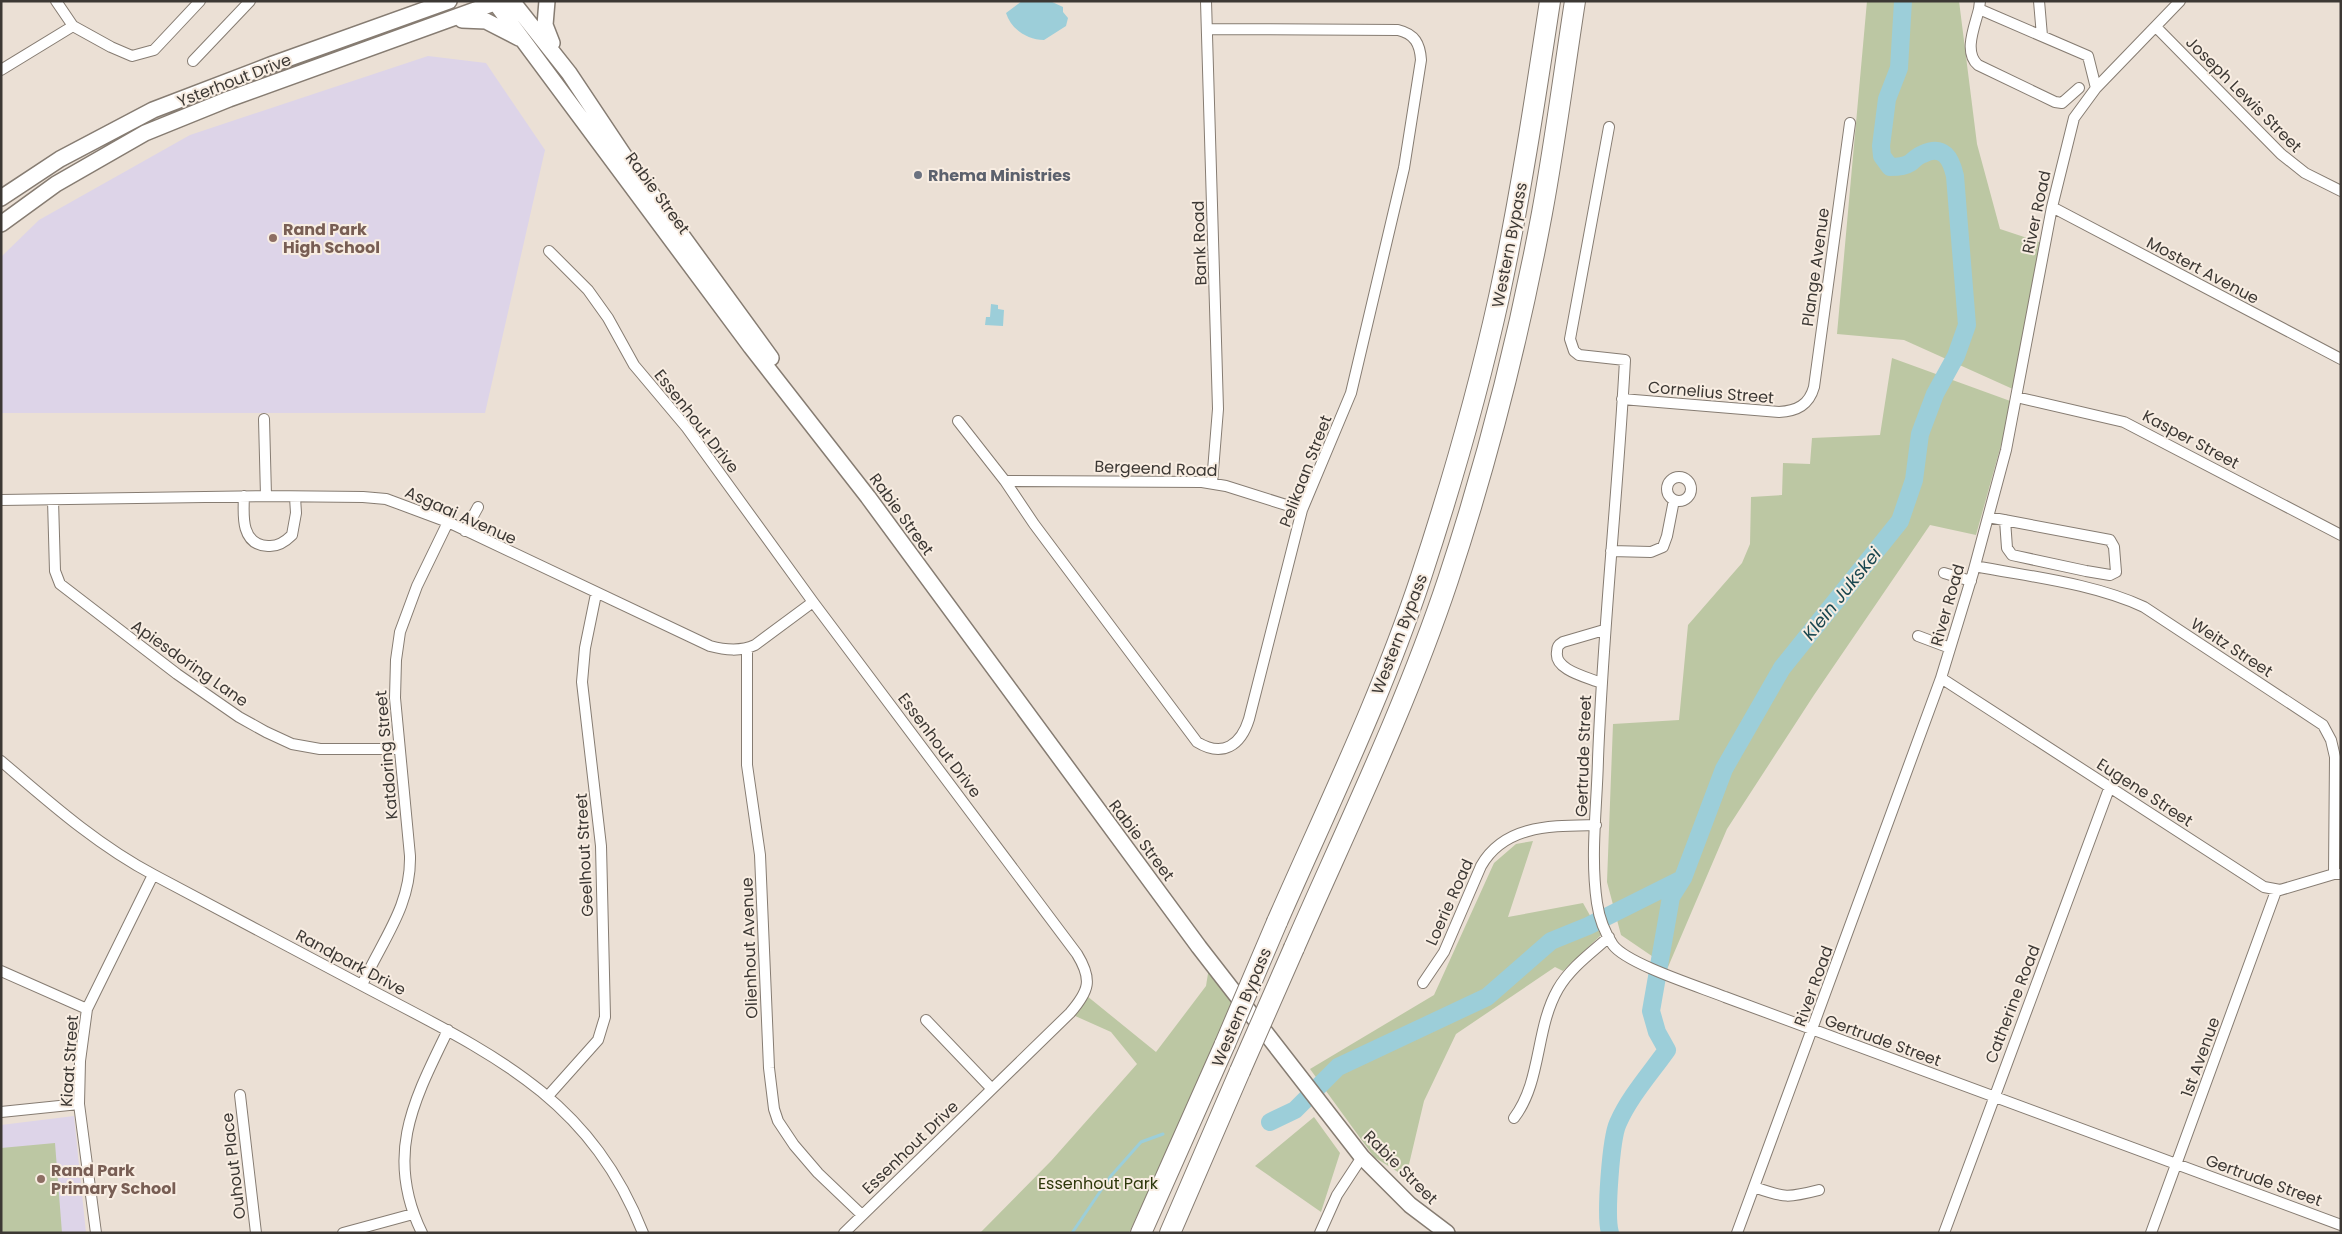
<svg xmlns="http://www.w3.org/2000/svg" width="2342" height="1234" font-family="Poppins,sans-serif">
<style>
.education{fill:#ddd4e8}
.green{fill:#bcc7a3}
.water{fill:#9cced9}
.lines{fill:none;stroke-linecap:round;stroke-linejoin:round}
.stream{stroke:#9cced9;stroke-width:3}
.river{stroke:#9cced9;stroke-width:18}
.street-casing{stroke:#867c72;stroke-width:12}
.secondary-casing{stroke:#867c72;stroke-width:18}
.highway-casing{stroke:#867c72;stroke-width:22}
.street{stroke:#fff;stroke-width:10}
.secondary{stroke:#fff;stroke-width:15}
.highway{stroke:#fff;stroke-width:20}
.highway-bridge-casing{stroke:#867c72;stroke-width:22;stroke-linecap:butt}
.highway-bridge{stroke:#fff;stroke-width:20}
.worship-dot{fill:#6b7280;stroke:#f8ede2;stroke-width:2}
.education-dot{fill:#8d6e63;stroke:#f8ede2;stroke-width:2}
.labels{text-anchor:middle;stroke-width:4;stroke-linejoin:round;paint-order:stroke}
.street-label{font-size:16px;fill:#3c3834;stroke:#f8ede2}
.worship-label{font-size:16px;font-weight:bold;fill:#5b616d;stroke:#f8ede2;text-anchor:start}
.education-label{font-size:16px;font-weight:bold;fill:#785e54;stroke:#f8ede2;text-anchor:start}
.park-label{font-size:16px;fill:#2d380b;stroke:#f8ede2}
.water-label{font-size:18px;font-style:italic;fill:#1a4750;stroke:#f8ede2}
</style>
<rect width="100%" height="100%" fill="#ebe0d5"/>
<path class="education" d="M428,56L486,63L545,150L485,413H1V257L39,220L190,135Z
M74,1116L86,1233H1V1125Z"/>
<path class="green" d="M1867,1H1959L1977,144L2000,229L2042,243L2015,390L1904,340L1837,334Z
M1892,358L2013,402L1976,535L1930,525L1814,695L1727,829L1668,967L1621,935L1607,882L1613,724L1679,720L1688,625L1742,563L1750,544L1751,497L1782,495L1783,463L1810,464L1812,438L1880,435Z
M1533,841L1508,917L1583,903L1601,935L1563,971L1555,967L1456,1034L1424,1101L1406,1177L1374,1157L1310,1069L1434,995L1494,863L1516,844Z
M1210,961L1240,993L1129,1233H980L1051,1161L1137,1064L1111,1032L1073,1015L1087,996L1156,1052L1206,986Z
M1314,1117L1340,1153L1321,1212L1255,1166Z
M55,1143L62,1233H1V1148Z"/>
<path class="water" d="M1022,1H1050L1063,7V12L1068,18L1066,26L1044,40C1027,40 1011,29 1006,13Z
M991,304L998,305V309L1004,310L1003,326L985,325L986,317H990Z"/>
<g class="lines">
<path class="stream" d="M1072,1233L1110,1177L1141,1142L1163,1134"/>
<path class="river" d="M1270,1122L1295,1110L1338,1067L1487,997L1551,941L1588,926L1682,879
M1610,1233C1605,1216 1611,1138 1618,1123C1630,1096 1650,1074 1667,1050L1657,1032L1651,1011L1671,897L1683,878L1724,769L1782,668L1900,521L1914,480L1920,434L1935,394L1956,356L1967,325L1955,176C1951,159 1944,144 1923,154C1917,156 1914,160 1910,163C1904,167 1896,167 1890,167L1882,156L1881,146L1887,99L1899,68L1903,1"/>
<defs>
<path id="street" d="M56,1L73,26L111,47L132,56L154,50L200,1
M1206,1L1218,409L1212,483
M1980,1L1979,9L2088,56L2096,88
M2039,1L2042,36
M1979,9C1975,26 1963,52 1978,65L2055,102L2062,103L2079,88
M2156,27L2281,154L2305,173L2341,191
M193,61L250,1
M1,70L73,26
M1609,127L1570,339L1574,351L1579,355L1625,360C1618,493 1603,626 1598,759C1597,806 1590,856 1597,903C1599,917 1605,933 1613,945C1627,964 1700,987 1725,997L2341,1225
M2052,207L2341,359
M549,251L588,290L608,318L634,365L687,428L813,602L1077,954C1093,980 1089,991 1070,1013L844,1233
M2016,397L2124,422L2341,535
M1622,399L1779,412C1797,411 1809,405 1814,387L1850,123
M264,419L266,496
M958,421L1005,481L1034,524L1197,742C1223,758 1241,745 1249,719L1302,510L1351,393L1404,168L1421,60C1420,44 1415,34 1398,30L1207,29
M1667 489a12 12 0 1 1 24 0a12 12 0 1 1-24 0Z
M1005,481L1202,482L1226,486L1302,510
M244,496C243,516 241,545 268,546C278,547 285,542 292,535L296,513L295,497
M1,500L266,496L363,497L386,499L448,522L710,646C725,650 740,652 755,645L813,602
M53,500L55,571L60,584L177,674L239,717L266,732L292,744L320,749H399
M1988,517L2110,540L2114,547L2116,572L2110,575L2086,571L2012,555L2007,548L2005,520
M465,531L478,507
M1611,551L1651,552L1663,547L1667,536L1674,500
M1975,566C2031,577 2092,583 2144,607L2323,725L2331,740L2335,757L2334,874
M1944,573L1971,581
M1918,636L1950,648
M747,648V765L760,855L769,1068L774,1109L778,1121L794,1145L818,1173L862,1215
M1941,678L2264,887L2280,890L2334,874H2341
M1601,683C1587,677 1554,670 1557,652C1557,647 1558,645 1563,642L1604,630
M1,761C49,802 97,845 154,875C225,913 296,950 367,988C488,1052 589,1095 643,1233
M1,971L87,1009
M1423,983L1444,952L1481,866C1505,824 1553,826 1596,825
M362,985C382,940 411,907 410,856L395,698L396,660L400,632L417,586L448,522
M926,1020L992,1089
M240,1095L256,1233
M548,1096L598,1040L605,1017L601,846L582,682L585,648L596,594
M1,1112L79,1104
M1514,1118C1542,1081 1535,1029 1558,989C1570,968 1591,953 1609,937
M1754,1187C1785,1198 1788,1198 1819,1190
M96,1233L79,1104L80,1061L87,1009L153,875
M343,1233L413,1214
M422,1233C384,1155 414,1100 448,1030
M1320,1233L1337,1195L1362,1157
M1737,1233L1941,678L1973,573L2006,450L2052,207L2074,118L2096,88L2180,1
M1944,1233L2110,786
M2151,1233L2276,891"/>
<path id="secondary" d="M494,1L751,347L868,497L1199,947L1362,1157L1410,1205L1447,1233
M512,1L569,73L627,160L771,358
M547,1L545,25L552,43
M462,20L486,21L519,38
M1,198L60,159L153,110L273,64L449,1
M1,224L56,184L145,133L229,99L500,1"/>
<path id="highway" d="M1277,922C1327,808 1382,695 1421,577C1451,486 1478,392 1499,297C1520,199 1535,100 1550,1
M1294,948C1347,827 1406,706 1448,580C1487,462 1519,336 1542,213C1555,143 1564,72 1575,1
M1141,1233L1225,1044
M1170,1233L1240,1071"/>
</defs>
<use href="#street" class="street-casing"/>
<use href="#secondary" class="secondary-casing"/>
<use href="#highway" class="highway-casing"/>
<use href="#street" class="street"/>
<use href="#secondary" class="secondary"/>
<use href="#highway" class="highway"/>
<defs>
<path id="highway-bridge" d="M1225,1044L1277,922
M1240,1071L1294,948"/>
</defs>
<use href="#highway-bridge" class="highway-bridge-casing"/>
<use href="#highway-bridge" class="highway-bridge"/>
</g>
<circle class="worship-dot" cx="918" cy="175" r="5"/>
<g class="education-dot">
<circle cx="273" cy="238" r="5"/>
<circle cx="41" cy="1179" r="5"/>
</g>
<g class="labels">
<g class="street-label">
<text transform="translate(234 80) rotate(-21)" y="6">Ysterhout Drive</text>
<text transform="translate(2244 94) rotate(45)" y="6">Joseph Lewis Street</text>
<text transform="translate(658 193) rotate(54)" y="6">Rabie Street</text>
<text transform="translate(2036 212) rotate(-78)" y="6">River Road</text>
<text transform="translate(1199 243) rotate(-92)" y="6">Bank Road</text>
<text transform="translate(1509 245) rotate(-79)" y="6">Western Bypass</text>
<text transform="translate(1815 267) rotate(-82)" y="6">Plange Avenue</text>
<text transform="translate(2203 270) rotate(28)" y="6">Mostert Avenue</text>
<text transform="translate(1711 392) rotate(5)" y="6">Cornelius Street</text>
<text transform="translate(697 421) rotate(52)" y="6">Essenhout Drive</text>
<text transform="translate(2191 439) rotate(28)" y="6">Kasper Street</text>
<text transform="translate(1156 468) rotate(2)" y="6">Bergeend Road</text>
<text transform="translate(1305 471) rotate(-69)" y="6">Pelikaan Street</text>
<text transform="translate(902 514) rotate(54)" y="6">Rabie Street</text>
<text transform="translate(461 515) rotate(24)" y="6">Asgaai Avenue</text>
<text transform="translate(1947 605) rotate(-74)" y="6">River Road</text>
<text transform="translate(1399 634) rotate(-69)" y="6">Western Bypass</text>
<text transform="translate(2232 647) rotate(33)" y="6">Weitz Street</text>
<text transform="translate(190 663) rotate(35)" y="6">Apiesdoring Lane</text>
<text transform="translate(940 745) rotate(53)" y="6">Essenhout Drive</text>
<text transform="translate(386 755) rotate(-95)" y="6">Katdoring Street</text>
<text transform="translate(1583 756) rotate(-88)" y="6">Gertrude Street</text>
<text transform="translate(2145 792) rotate(33)" y="6">Eugene Street</text>
<text transform="translate(1142 840) rotate(53)" y="6">Rabie Street</text>
<text transform="translate(584 855) rotate(-93)" y="6">Geelhout Street</text>
<text transform="translate(1449 902) rotate(-66)" y="6">Loerie Road</text>
<text transform="translate(749 948) rotate(-92)" y="6">Olienhout Avenue</text>
<text transform="translate(351 962) rotate(28)" y="6">Randpark Drive</text>
<text transform="translate(1813 986) rotate(-70)" y="6">River Road</text>
<text transform="translate(2012 1004) rotate(-69)" y="6">Catherine Road</text>
<text transform="translate(1241 1007) rotate(-67)" y="6">Western Bypass</text>
<text transform="translate(1883 1040) rotate(20)" y="6">Gertrude Street</text>
<text transform="translate(2200 1057) rotate(-70)" y="6">1st Avenue</text>
<text transform="translate(69 1061) rotate(-86)" y="6">Kiaat Street</text>
<text transform="translate(910 1147) rotate(-44)" y="6">Essenhout Drive</text>
<text transform="translate(233 1166) rotate(-97)" y="6">Ouhout Place</text>
<text transform="translate(1401 1167) rotate(45)" y="6">Rabie Street</text>
<text transform="translate(2264 1180) rotate(20)" y="6">Gertrude Street</text>
</g>
<g class="worship-label">
<text x="928" y="181">Rhema Ministries</text>
</g>
<g class="education-label">
<text x="283" y="235">Rand Park<tspan x="283" dy="18">High School</tspan></text>
<text x="51" y="1176">Rand Park<tspan x="51" dy="18">Primary School</tspan></text>
</g>
<g class="park-label">
<text x="1098" y="1189">Essenhout Park</text>
</g>
<g class="water-label">
<text transform="translate(1842 594) rotate(-51)" y="6">Klein Jukskei</text>
</g>
</g>
<rect width="2342" height="1234" fill="none" stroke="#3c3834" stroke-width="5"/>
</svg>
